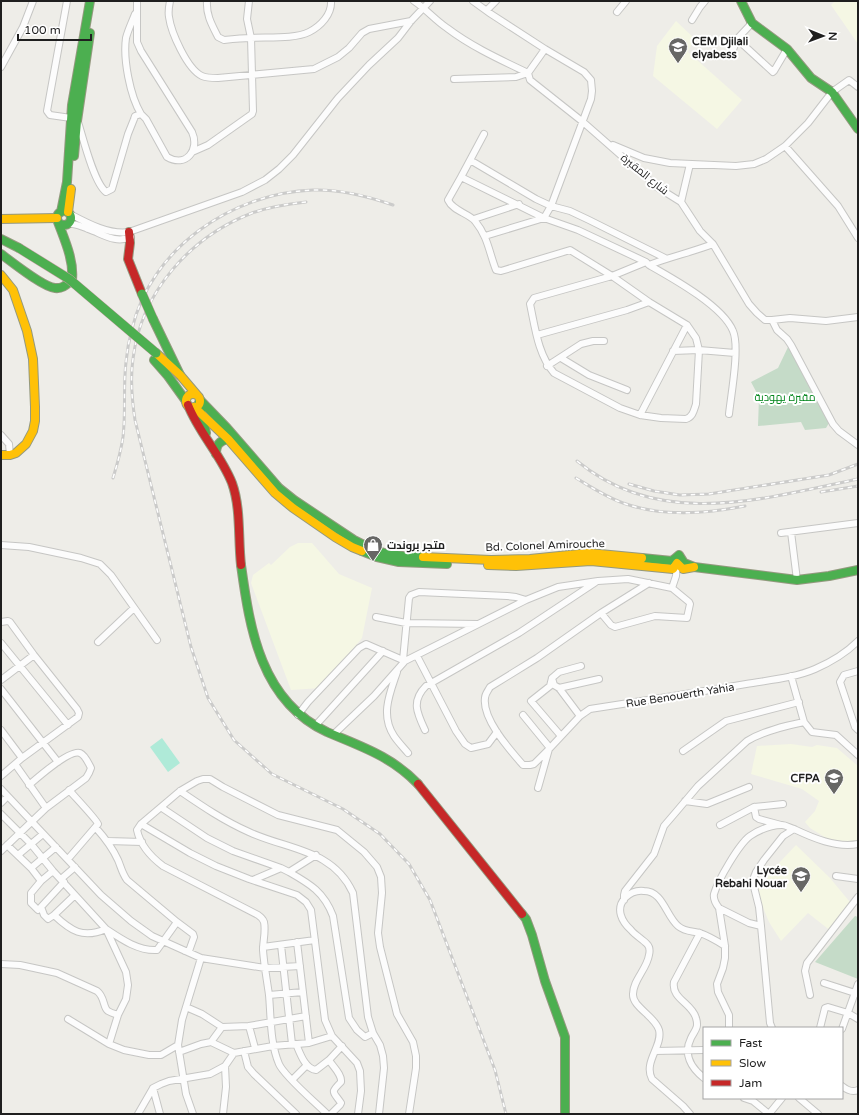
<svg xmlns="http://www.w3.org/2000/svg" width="859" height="1115" font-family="'Varela Round',Cairo,sans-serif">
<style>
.education{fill:#f5f7e4}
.cemetery{fill:#c5dbc8}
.pitch{fill:#afead8}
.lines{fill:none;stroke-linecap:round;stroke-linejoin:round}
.street-casing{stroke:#c6c6c4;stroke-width:8}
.fast-casing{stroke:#94997f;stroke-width:10}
.slow-casing{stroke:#94997f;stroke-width:10}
.jam-casing{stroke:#94997f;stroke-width:10}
.street{stroke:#fcfcfc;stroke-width:6}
.fast{stroke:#4caf50;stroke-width:8}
.slow{stroke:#ffc107;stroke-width:8}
.jam{stroke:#c62828;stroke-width:8}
.rail-casing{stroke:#cbcbca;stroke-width:3}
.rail{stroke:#fff;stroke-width:1.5;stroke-dasharray:4.5;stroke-linecap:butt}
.fast-bridge-casing{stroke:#c69ca3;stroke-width:10;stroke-linecap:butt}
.fast-bridge{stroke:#4caf50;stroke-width:9}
.labels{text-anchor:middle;stroke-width:4;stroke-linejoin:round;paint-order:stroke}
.poi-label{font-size:11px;font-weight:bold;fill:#1f1f1f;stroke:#fff;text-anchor:start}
.street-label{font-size:11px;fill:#1f1f1f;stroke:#fff}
.park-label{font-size:11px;fill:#01851b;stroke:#fff}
</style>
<rect width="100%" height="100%" fill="#eeede8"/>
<path class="education" d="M835,1H858V44L831,5Z
M676,21L694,38L688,52L742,100L717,129L653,76L657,46Z
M298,543H312L339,574L372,588L362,638L321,688L291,690L251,583L253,575L269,563L271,565L290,547Z
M791,744L812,747L817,745L837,748L858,766V844H836L810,828L805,822L815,811L819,801L802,789L751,774L757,746Z
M796,845L830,878L854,907L832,932L808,913L781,941L769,922L762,905L757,882L780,862Z"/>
<path class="cemetery" d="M789,345L829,423L826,428L805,430L801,422L758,426L759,397L751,382L778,368Z
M855,916L858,917V979L815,962Z"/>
<path class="pitch" d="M162,738L180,763L168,772L150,747Z"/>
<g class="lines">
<defs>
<path id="street" d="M67,1L47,111L50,115L71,118
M170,1C169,6 168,12 169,17C171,32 187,69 202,76C206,78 213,78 218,78L314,69L338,57L349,48L362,33L369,29L411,21
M207,1C206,15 212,25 218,37L224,40C233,39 242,38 251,38C268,37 295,39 309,32C321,26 332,14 331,1
M414,1C426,9 435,20 447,28C472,47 501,60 528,73L530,80L583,122L657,187L681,202L700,231L713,244L749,304L757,313L765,320H772L777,330L787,339L791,345L833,424L839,431L858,445
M473,1L491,14L545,49L584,72L591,80L592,91L591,99L551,206L544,218L485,236
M487,10L496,1
M617,12L626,1
M135,14C132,22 128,30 126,38C123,59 130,96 141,114
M692,20L700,7L705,1
M737,39L773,72L774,71L787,49
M733,50L737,39L752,23
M1,67L23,27L33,1
M454,79L516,77L528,73L545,49
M78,122C83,138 94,183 106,192L112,189L128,134L134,119L135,116L141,114L146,119L167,157C186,168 200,150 192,132L141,51L137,42V1
M484,134L461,177L544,218L578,230L646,262
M613,145L644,158L670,163L736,166L754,164L766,159L785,146L808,123L832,92L849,80L858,87
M785,146L838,206L858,238
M192,152L208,145L252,114L253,111L251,38L247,19L249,1
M470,160L536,199L551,206L570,211L589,220L665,258
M461,177L448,200C453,211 468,213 475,221C488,237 489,252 496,270L501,271L570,250L612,276L649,302L687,325L696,338L699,350L696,404C694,410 693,417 686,419L661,418L640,415L620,408L554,373C538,355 535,327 530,304L534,298L612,276L646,262L649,265C670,257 692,252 713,244
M681,202L690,164
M70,214C87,223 109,235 129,232L242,192L265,180L279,169L293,155L338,98L369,65L398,38L411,21L430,1
M474,219L519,204
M69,223C76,225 82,226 88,229C103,234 115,244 131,237
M649,265C672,278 723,306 733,331C740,347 731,395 729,414
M772,320L790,318L826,321L858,317
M537,335L627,310L649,302
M673,351L699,350L735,353
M561,358L589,375L627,390
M547,366L581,344L593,341H604
M640,415L687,325
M1,435L9,444L10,455
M791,532L797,580
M781,533L858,523
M1,545L29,547L81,558L100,564L111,575L157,640
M601,613L611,625L615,627L655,616L687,618L690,604L689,602L672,588
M376,617L406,623L478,624
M1,622L8,621L10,622L34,655L77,709L79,713L78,717L22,758L1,776
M98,642L134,608
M1,643L68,725
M417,656L456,731L465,744L471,748L488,744L497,732
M403,660L409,598L411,595L419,592L507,596L516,597L526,600
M858,671L844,675L840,682L855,727L858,730
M397,672C390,693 380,715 394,736C398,742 403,747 408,753
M791,676L804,722L812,732L836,735L858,755
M552,678L559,672L581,666
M1,680L34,655
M559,688L599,679
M1,689L58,762
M298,715L308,702L359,648L366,644L405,661L526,600L558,587L598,581L628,579L672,588L676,576L677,564
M523,715L550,748L580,716L590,709C642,701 694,693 746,684C769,680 794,678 815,669C831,662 846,653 858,641
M315,726L383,651
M1,730L22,758
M425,730C417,713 411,701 426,686L519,633L596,582
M334,734L374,696L405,661
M561,736L531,701L550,686L552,678L554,685L559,688L580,716
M550,748L534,764L530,765H523C510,750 482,719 485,698C485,694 488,691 490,687L537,658L601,613L649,583
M683,751L726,721L799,702
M15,764L46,808
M538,788L549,749
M1,789L101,895L131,921L152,936L201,958L265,968L300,966
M180,791C202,806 224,821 249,832C288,850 333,849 353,893L368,1017L373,1033L380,1045L383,1056L384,1068L379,1114
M685,801L707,804L749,787
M1,803L7,797
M162,808L207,838L233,851L281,868
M1,814L31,844L53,871L106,929L126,972L128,985L126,999L118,1015L109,1044
M141,824L190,853L216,866L249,879L297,895L306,902L311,910L325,1020L332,1036L357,1063L360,1071L361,1091L358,1114
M720,825L754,807
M781,825L759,819L756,817L754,807L783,804
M96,828C105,838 112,847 118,860C121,867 122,873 127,880L177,922L193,934L194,937L189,951H185
M108,841L142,842
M7,845L31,868L41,881L53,871
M1,851L46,808L86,778L89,773L91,768C89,764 85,755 80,753C70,749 37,778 29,785
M18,855L43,834
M68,859L98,824C97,820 74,796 69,790
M31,868L56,847
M289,872C310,884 324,892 333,916L349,1018L357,1030L365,1037L373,1033
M836,876L858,879
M61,879L75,867
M253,880L281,868L289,872L316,855
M41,881L31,893V903L38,910L41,907L44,915L48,919L54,915C71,931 83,939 106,929C121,939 138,951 157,950L177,922
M624,900V895L625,891L654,854L664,826L676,812L698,786L747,741C763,731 785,726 804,722
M41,907L64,882
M719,908L749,923L761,926
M54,915L75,895
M700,933L674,982C671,999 692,1003 696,1018C699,1028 695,1030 691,1038C683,1054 691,1068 704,1078
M297,942L309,1043
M281,945L292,1044
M263,947L315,940
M1,964L20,965L57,973L97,991C105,997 103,1008 108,1011C111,1013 115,1014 118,1015
M824,983L858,994
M269,995L303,992
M810,995L805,971L807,963L858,897
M68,1019L109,1044L124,1050L149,1055H161L178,1045
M249,1026L255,1048
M222,1027L249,1026L306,1016
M729,1028V1015L718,992L717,984L723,968L725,958V946L719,908C716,904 713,899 714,894C718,880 739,844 750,836C759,830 771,825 782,825C786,825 790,828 794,829
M772,1028L770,1023L761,926L759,907L753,883L754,877L756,872L764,860L783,836L794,829C813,838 836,848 858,844
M820,1028L825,1008L828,1007L848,1013L858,1019
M842,1029L858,984
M211,1042L234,1053
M296,1044C300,1053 305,1069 316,1070L329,1060C333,1067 342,1074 341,1082C330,1093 333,1091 341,1103L340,1105L331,1114
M244,1051L248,1067L254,1074L296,1114
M655,1051L704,1050
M179,1052L201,1044L211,1042L222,1027L202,1014L186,1007
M329,1060L342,1046
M292,1080L307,1065
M842,1086C847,1090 852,1093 858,1090
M153,1088L160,1114
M744,1098L753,1101L769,1114L782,1098
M799,1098L818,1114
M138,1114L153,1088L161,1084L169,1081L210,1074L225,1066L234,1053L273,1046L309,1043L332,1036
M193,1114L186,1094L178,1045L182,1020L201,958
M223,1114L226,1087L225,1066
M327,1114C316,1103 284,1076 279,1064C270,1043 271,1017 269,995C267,980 264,965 263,950C263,941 266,931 264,922C263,919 261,917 258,915L163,866C151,857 140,844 137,830L141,824L180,791L197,781L203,779H210L223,787L278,815L337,830L364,852L377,867L381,877L382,893L378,933L380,947L397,1014L413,1042L416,1056V1068L409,1114
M690,1114L683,1106L652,1079C643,1062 663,1046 659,1030C655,1016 632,1007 633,994C633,980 647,969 649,955C650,951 650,947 647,944C642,939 635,935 631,930C622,922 615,909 625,898C630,893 636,890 644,891C663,891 666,916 678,926C685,932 692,931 700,933C709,936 717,941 725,946"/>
<path id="fast" d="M741,1L752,23L787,49L811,78L832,92L858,129
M74,156L77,121L90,33
M57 218a7 7 0 1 1 14 0a7 7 0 1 1-14 0Z
M61,212L67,182L72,105L90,1
M1,239L19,248
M1,254C12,262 43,287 55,288C63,289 67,284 72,280C74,260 65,241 58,222
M153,319L180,375
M154,360L168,376L186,401
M200,400L227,428L279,488L294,500L354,540L372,549L384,553L403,556L423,557
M199,403L206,433
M216,454C216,445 219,441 228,439
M362,551L377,557L399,562L447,564
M642,558L672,561L679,555L684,563L694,567L797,580L829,576L858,570
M241,565C250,630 261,701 327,732C362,747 391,756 418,784
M522,914L526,919L532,935L545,981L565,1037V1114"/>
<path id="slow" d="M68,212L71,189
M1,219L57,218
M1,275L13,290L27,331L33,359L35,407V421L33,431L26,444L16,453L10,455H1
M156,353L180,375L197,395
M186 401a7 7 0 1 1 14 0a7 7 0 1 1-14 0Z
M194,407L228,439L275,493L293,508L335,537L352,547L362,551
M423,557L491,560L530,559L589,553L642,558
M488,565L516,566L591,561L673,569L677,563L683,569L694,567"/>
<path id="jam" d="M129,232L130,243L128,259L142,294
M188,405C199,433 221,455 232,483C241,508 238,538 241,565
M418,784L522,914"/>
</defs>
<use href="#street" class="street-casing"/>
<use href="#fast" class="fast-casing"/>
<use href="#slow" class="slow-casing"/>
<use href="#jam" class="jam-casing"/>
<use href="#street" class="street"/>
<use href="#fast" class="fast"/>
<use href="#slow" class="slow"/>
<use href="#jam" class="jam"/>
<defs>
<path id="rail" d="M306,202C288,204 269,207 252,213C190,237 141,292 133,359C130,379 132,400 135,420L191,647L208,698L234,740L272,774L343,809L380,834L409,864L430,900L495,1070L506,1114
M577,461C661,530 762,499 858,479
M113,478C117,465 121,451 123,437C126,412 123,387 126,362C127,351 129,340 132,329C151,248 232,193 313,190C341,189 367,196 393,205
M576,478C591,487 606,497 623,503C662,517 704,514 745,506
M629,484L654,491L680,495L709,494L829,475L858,464
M821,492L858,486"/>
</defs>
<use href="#rail" class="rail-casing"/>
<use href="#rail" class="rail"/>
<defs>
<path id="fast-bridge" d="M19,248L69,279L156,353
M142,294L153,319"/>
</defs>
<use href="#fast-bridge" class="fast-bridge-casing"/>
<use href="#fast-bridge" class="fast-bridge"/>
</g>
<defs>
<symbol id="school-pin" viewBox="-11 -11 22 30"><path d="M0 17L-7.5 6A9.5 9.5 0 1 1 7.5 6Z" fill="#676765" stroke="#fff"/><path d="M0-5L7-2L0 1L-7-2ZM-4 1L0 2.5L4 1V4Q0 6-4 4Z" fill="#fff"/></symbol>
<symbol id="shop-pin" viewBox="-11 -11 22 30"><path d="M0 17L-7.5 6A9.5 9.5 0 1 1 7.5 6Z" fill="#676765" stroke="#fff"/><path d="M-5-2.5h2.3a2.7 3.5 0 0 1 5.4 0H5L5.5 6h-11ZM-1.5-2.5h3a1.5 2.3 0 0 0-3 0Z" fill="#fff"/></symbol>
<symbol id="university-pin" viewBox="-11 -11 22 30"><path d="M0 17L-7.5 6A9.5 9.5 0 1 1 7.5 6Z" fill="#676765" stroke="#fff"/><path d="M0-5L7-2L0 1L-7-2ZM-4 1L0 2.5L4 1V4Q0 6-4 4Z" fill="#fff"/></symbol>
</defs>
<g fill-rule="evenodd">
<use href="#school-pin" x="667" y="36" width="22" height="30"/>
<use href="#shop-pin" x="362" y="534" width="22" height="30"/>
<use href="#university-pin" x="823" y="767" width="22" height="30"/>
<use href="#school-pin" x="790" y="865" width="22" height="30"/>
</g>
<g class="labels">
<g class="poi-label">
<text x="692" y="45">CEM Djilali<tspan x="692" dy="13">elyabess</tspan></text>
<text x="387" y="549">متجر بروندت</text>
<text x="820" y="782" text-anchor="end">CFPA</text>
<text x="787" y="874" text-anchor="end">Lycée<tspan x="787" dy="13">Rebahi Nouar</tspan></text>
</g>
<g class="street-label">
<text transform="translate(645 174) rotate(39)" y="4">شارع المقبرة</text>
<text transform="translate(545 545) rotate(-2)" y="4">Bd. Colonel Amirouche</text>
<text transform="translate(680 695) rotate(-9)" y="4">Rue Benouerth Yahia</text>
</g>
<g class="park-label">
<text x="785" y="401">مقبرة يهودية</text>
</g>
</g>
<rect width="859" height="1115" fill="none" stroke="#1f1f1f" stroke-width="4"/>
<rect x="703" y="1027" width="140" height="72" fill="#ffffff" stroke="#a5a5a5"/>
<rect x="711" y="1040" width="20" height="6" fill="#4caf50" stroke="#a5a5a5"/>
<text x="739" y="1047" font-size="12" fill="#1f1f1f">Fast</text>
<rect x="711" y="1060" width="20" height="6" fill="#ffc107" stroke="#a5a5a5"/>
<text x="739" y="1067" font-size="12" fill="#1f1f1f">Slow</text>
<rect x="711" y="1080" width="20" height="6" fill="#c62828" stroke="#a5a5a5"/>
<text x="739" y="1087" font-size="12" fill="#1f1f1f">Jam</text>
<g transform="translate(823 36) rotate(91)" stroke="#ffffff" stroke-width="3" paint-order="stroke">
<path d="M0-3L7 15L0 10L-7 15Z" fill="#1f1f1f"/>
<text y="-6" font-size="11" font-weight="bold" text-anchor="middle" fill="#1f1f1f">N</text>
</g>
<path d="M18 34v6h73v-6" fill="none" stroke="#1f1f1f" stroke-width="2"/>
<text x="24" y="34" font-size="12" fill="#1f1f1f" stroke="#ffffff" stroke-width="3" paint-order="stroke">100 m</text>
</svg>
